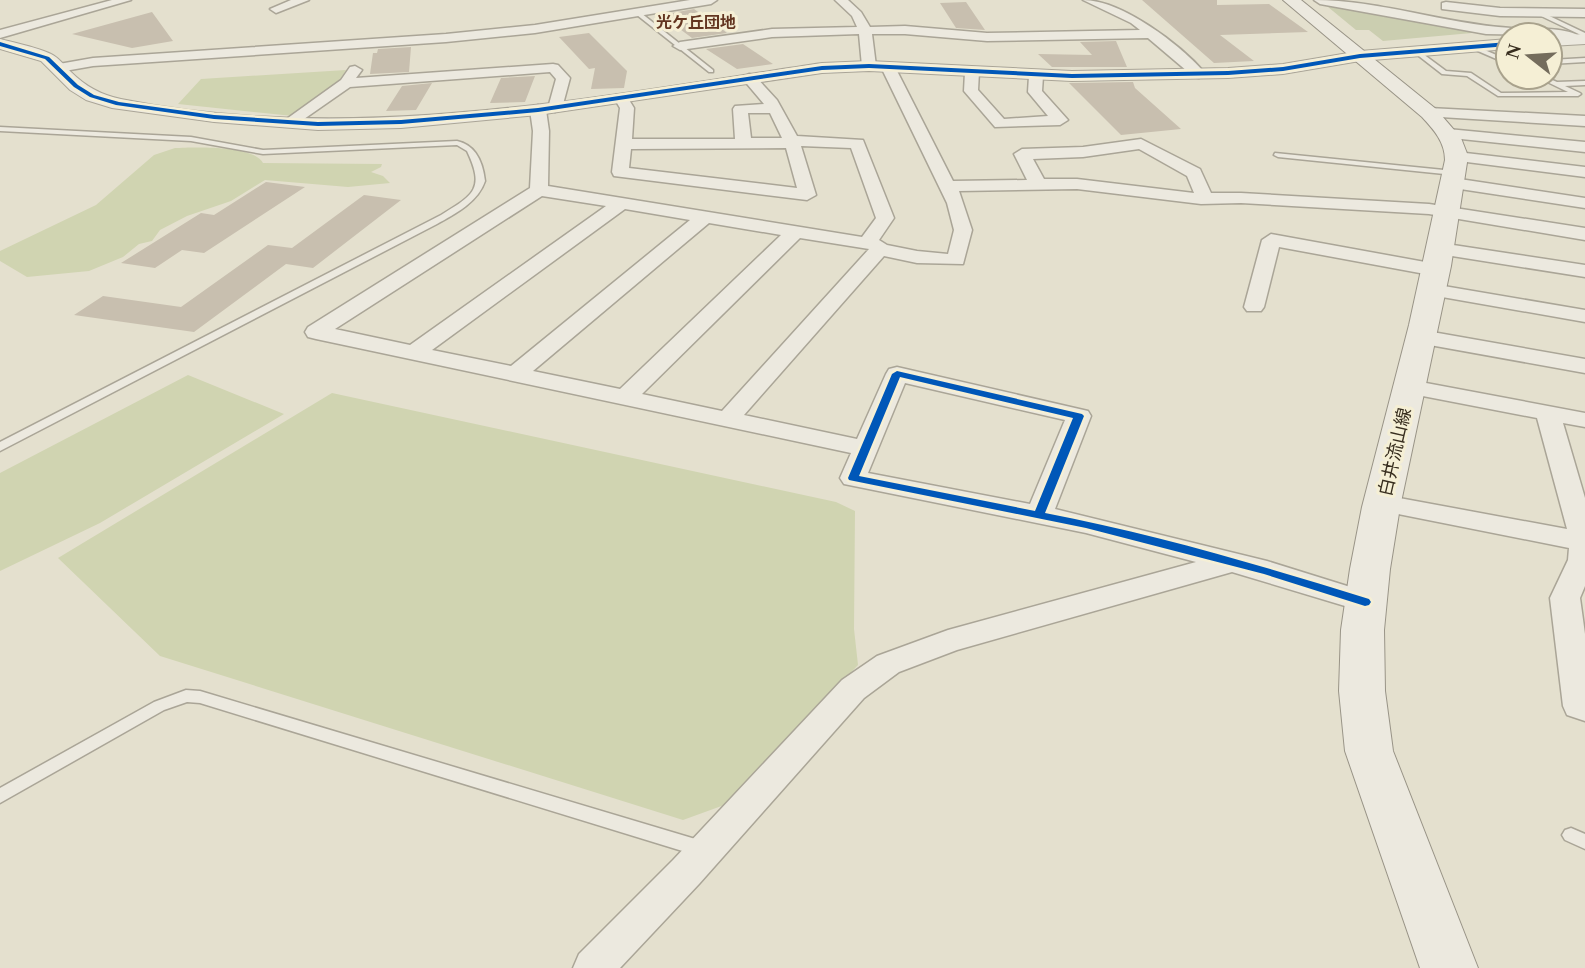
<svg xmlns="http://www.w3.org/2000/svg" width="1585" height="968" font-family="'Times New Roman','Noto Sans JP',serif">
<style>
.green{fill:#d0d4b1}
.cemetery{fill:#cbceb0}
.building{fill:#c8bfaf}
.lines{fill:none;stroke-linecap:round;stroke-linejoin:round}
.service-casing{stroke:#aaa597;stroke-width:3}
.minor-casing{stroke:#aaa597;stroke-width:3}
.tertiary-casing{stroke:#aaa597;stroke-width:2}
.secondary-casing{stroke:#999487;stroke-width:2}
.service{fill:#ece9df;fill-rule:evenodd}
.minor{fill:#ece9df;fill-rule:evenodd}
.tertiary{fill:#ece9df;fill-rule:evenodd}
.secondary{fill:#ece9df;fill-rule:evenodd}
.cycleway-casing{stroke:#f5efd5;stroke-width:5}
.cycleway{fill:#0057b8;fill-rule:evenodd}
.labels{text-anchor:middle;stroke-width:6;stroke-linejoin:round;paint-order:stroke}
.far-neighbourhood-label{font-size:16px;font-weight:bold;fill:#633520;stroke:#f5efd5}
.street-label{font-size:18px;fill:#382e1f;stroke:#f5efd5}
</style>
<rect width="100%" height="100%" fill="#e4e0ce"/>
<path class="green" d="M346,70L340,80L293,116L178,104L201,79Z
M175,148C195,147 254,145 263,163L382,164L381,167L371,172L383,176L390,183L348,187L265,180L231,201L187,216L160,230L152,241L139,244L123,257L89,271L27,277L0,261V251L96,205L154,155Z
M188,375L284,414L100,523L0,571V473Z
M332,393L836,502L855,511L854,629L858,665L727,804L683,820L160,656L58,558Z"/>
<path class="cemetery" d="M1322,2L1483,32L1383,41L1369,30H1356Z"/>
<path class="building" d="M1142,0H1217V5L1269,4L1308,32L1220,35L1254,61L1214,63Z
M966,2L985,30L956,28L940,3Z
M694,9L722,29L727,33L692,38L661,15Z
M152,12L173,41L132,48L72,34Z
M589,33L627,71L624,88L591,89L595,68L589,69L559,37Z
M1116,41L1127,67H1052L1038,54L1092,55L1080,42Z
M743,44L773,64L737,69L706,49Z
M411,47L409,72L370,74L373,53H377L378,49Z
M535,76L525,102L490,103L501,78Z
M1133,82L1135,88L1181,129L1121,135L1069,83Z
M432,83L416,110L386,111L402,86Z
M266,182L305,187L204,253L182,250L155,268L121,263L201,213L214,215Z
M364,195L401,200L313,268L286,264L194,332L74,315L103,296L181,307L268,245L292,248Z"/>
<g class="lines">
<defs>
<path id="service" d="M1539,11L1585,33V37L1537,14Z
M637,13H641L713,70V72H709L637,15Z
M1473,45L1508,60V64L1471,48Z
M1415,51H1419L1446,71L1471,73L1501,93L1568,92L1537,77H1545L1557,82L1585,81V85L1565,86L1580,93L1581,94L1578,96H1498L1467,76L1442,74L1415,53Z
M1585,58V62L1550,64V60Z
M0,127L191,137L263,150L457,141C476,145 483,163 485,181C478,202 455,214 437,224L0,451V442L441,215C474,195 485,189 467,151L457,145L263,154L191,141L0,131Z
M1275,153L1454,171L1458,173L1454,175L1278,157L1274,155Z
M186,690L200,691L702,841L708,844L711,849L708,854L702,857L200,703L187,702L164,710L0,803V788L154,702Z
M1571,828L1585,834V849L1565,840L1562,835L1565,830Z"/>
<path id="minor" d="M112,0H131L0,38V30Z
M291,0H309L276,13L270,9Z
M690,0H717L711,4L535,33L446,42L93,66L59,72L52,68L59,64L93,58L446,34L535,25Z
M835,0H848L861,12L870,27L905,26L987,33L1140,30L1131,23L1083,0C1122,0 1181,45 1206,74L1199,78L1194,77L1148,38L987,41L905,34H872L876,66L869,70L862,66L859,34L772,37L680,50L673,46L680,42L772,29L857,27L852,16Z
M1314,0C1380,0 1445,24 1511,28C1532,29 1568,26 1584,39L1578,43L1550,38V35L1486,34L1320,4Z
M1446,2L1500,8L1585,9V17L1500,16L1442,9V3Z
M888,63L895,67L953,181L1027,180L1014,154L1022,149L1083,147L1141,139L1200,169L1211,193H1241L1429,204L1585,228V240L1429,214L1241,203L1201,204L1077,189L959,191L972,230L963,264L917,263L884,256L744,415L857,439L886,374L889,369L897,367L1088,411L1091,416L1055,509L1267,561L1376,595L1380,602L1376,609L1365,612L1232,572L957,650L899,672L864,698L699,884L620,968H573L579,954L673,860L842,680L877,656L948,630L1196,562L1086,533L844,484L840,478L851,453L316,339L308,337L305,332L308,327L530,188L533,131L530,110L538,105L546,110L549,131L548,186L862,237L876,218L851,148L801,146L816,195L807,200L614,176L612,172L620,108L614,98L616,95H626L634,108L632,139H735L733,109L735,106L764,104L742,78L749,74L754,75L777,100L797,136L863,140L894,218L879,240L887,245L917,251L948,254L954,230L947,203L881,67ZM748,113H770L782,138H751ZM786,148L797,188L629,168L631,149ZM1139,149L1187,176L1194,193L1077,179H1044L1033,159L1083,157ZM542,196L606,206L410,345L335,329ZM625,209L690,220L511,366L432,350ZM709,223L781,235L620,389L533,371ZM800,238L869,249L722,411L642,394ZM905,383L1065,420L1030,504L868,473Z
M553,64L558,65L570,78L562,108L555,112L548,108L556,79L550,72L350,87L294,126H284L281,123L341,80L350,67L355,66L362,70L356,78Z
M972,68L979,72L978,90L1004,119L1048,116L1028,92L1029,76L1036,72L1043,76L1042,91L1068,120L1060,125L995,127L964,91L965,72Z
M1429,108L1585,116V126L1424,116L1421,113Z
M1448,129L1585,142V152L1442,137L1440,134Z
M1457,152L1585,167V177L1451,160L1449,157L1451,154Z
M1453,178L1585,198V208L1447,187L1444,183Z
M1271,234L1436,264L1443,266L1446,270L1443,274L1436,276L1279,247L1264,307L1261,311H1247L1244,307L1262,240Z
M1440,243L1585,265V277L1433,253L1430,249L1433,245Z
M1432,284L1585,310V322L1425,294L1422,290L1425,286Z
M1421,330L1585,359V373L1413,342L1410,337L1413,332Z
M1410,380L1585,413V427L1563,423L1585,498V586L1580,598L1585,634V721L1567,715L1563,706L1550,598L1568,560L1569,548L1383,511L1374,509L1370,503L1374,497L1383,495L1567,529L1537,418L1402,392L1398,387L1402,382Z"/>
<path id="tertiary" d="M1585,34V44L1550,46V36Z
M0,39C16,43 36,47 51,54C58,57 65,66 71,72C85,86 101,95 121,99C352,146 593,97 822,63L869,61L1072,71L1228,68L1283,64L1360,51L1508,39V49L1360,61L1283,74L1228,78L1072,81L869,71L822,73L538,115L401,128L318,130L214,122L112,108L86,100L70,90L41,61L0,49Z"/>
<path id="secondary" d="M1283,0H1301L1436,109L1461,138L1468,156L1451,266L1400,507L1390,569L1384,630L1385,691L1393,751L1478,968H1420L1345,751L1339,691L1341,630L1350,569L1362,507L1409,325L1445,160C1445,142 1434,130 1422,117Z"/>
</defs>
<use href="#service" class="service-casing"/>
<use href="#minor" class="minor-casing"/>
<use href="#tertiary" class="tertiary-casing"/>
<use href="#secondary" class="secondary-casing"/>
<use href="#service" class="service"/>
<use href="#minor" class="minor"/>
<use href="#tertiary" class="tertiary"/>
<use href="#secondary" class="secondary"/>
<defs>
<path id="cycleway" d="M0,42L49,57L78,85L94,95L119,102L214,115L318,122L401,120L538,108L822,66L869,64L1072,74L1228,71L1283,67L1360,54L1508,42V46L1360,58L1283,71L1228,75L1072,78L869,68L822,70L538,112L401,124L318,126L214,119L116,105L90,97L74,87L45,59L0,46Z
M897,371L1082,414L1084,416L1045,513C1155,534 1263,566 1369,599L1371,602L1369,605L1365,606L1264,574L1086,528L849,480L848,478L892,374ZM900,377L1073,418L1035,511L859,476Z"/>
</defs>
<use href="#cycleway" class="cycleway-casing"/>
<use href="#cycleway" class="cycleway"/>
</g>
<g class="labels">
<g class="far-neighbourhood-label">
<text x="696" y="28">光ケ丘団地</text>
</g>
<g class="street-label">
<text transform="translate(1395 452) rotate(-77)" y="6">白井流山線</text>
</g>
</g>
<g transform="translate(1529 56) rotate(287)"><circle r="33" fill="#f5efd5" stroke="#a9a28c" stroke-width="2"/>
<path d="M0-5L12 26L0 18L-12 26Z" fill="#746c5c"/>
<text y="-10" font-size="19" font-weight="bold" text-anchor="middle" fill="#382e1f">N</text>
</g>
</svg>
